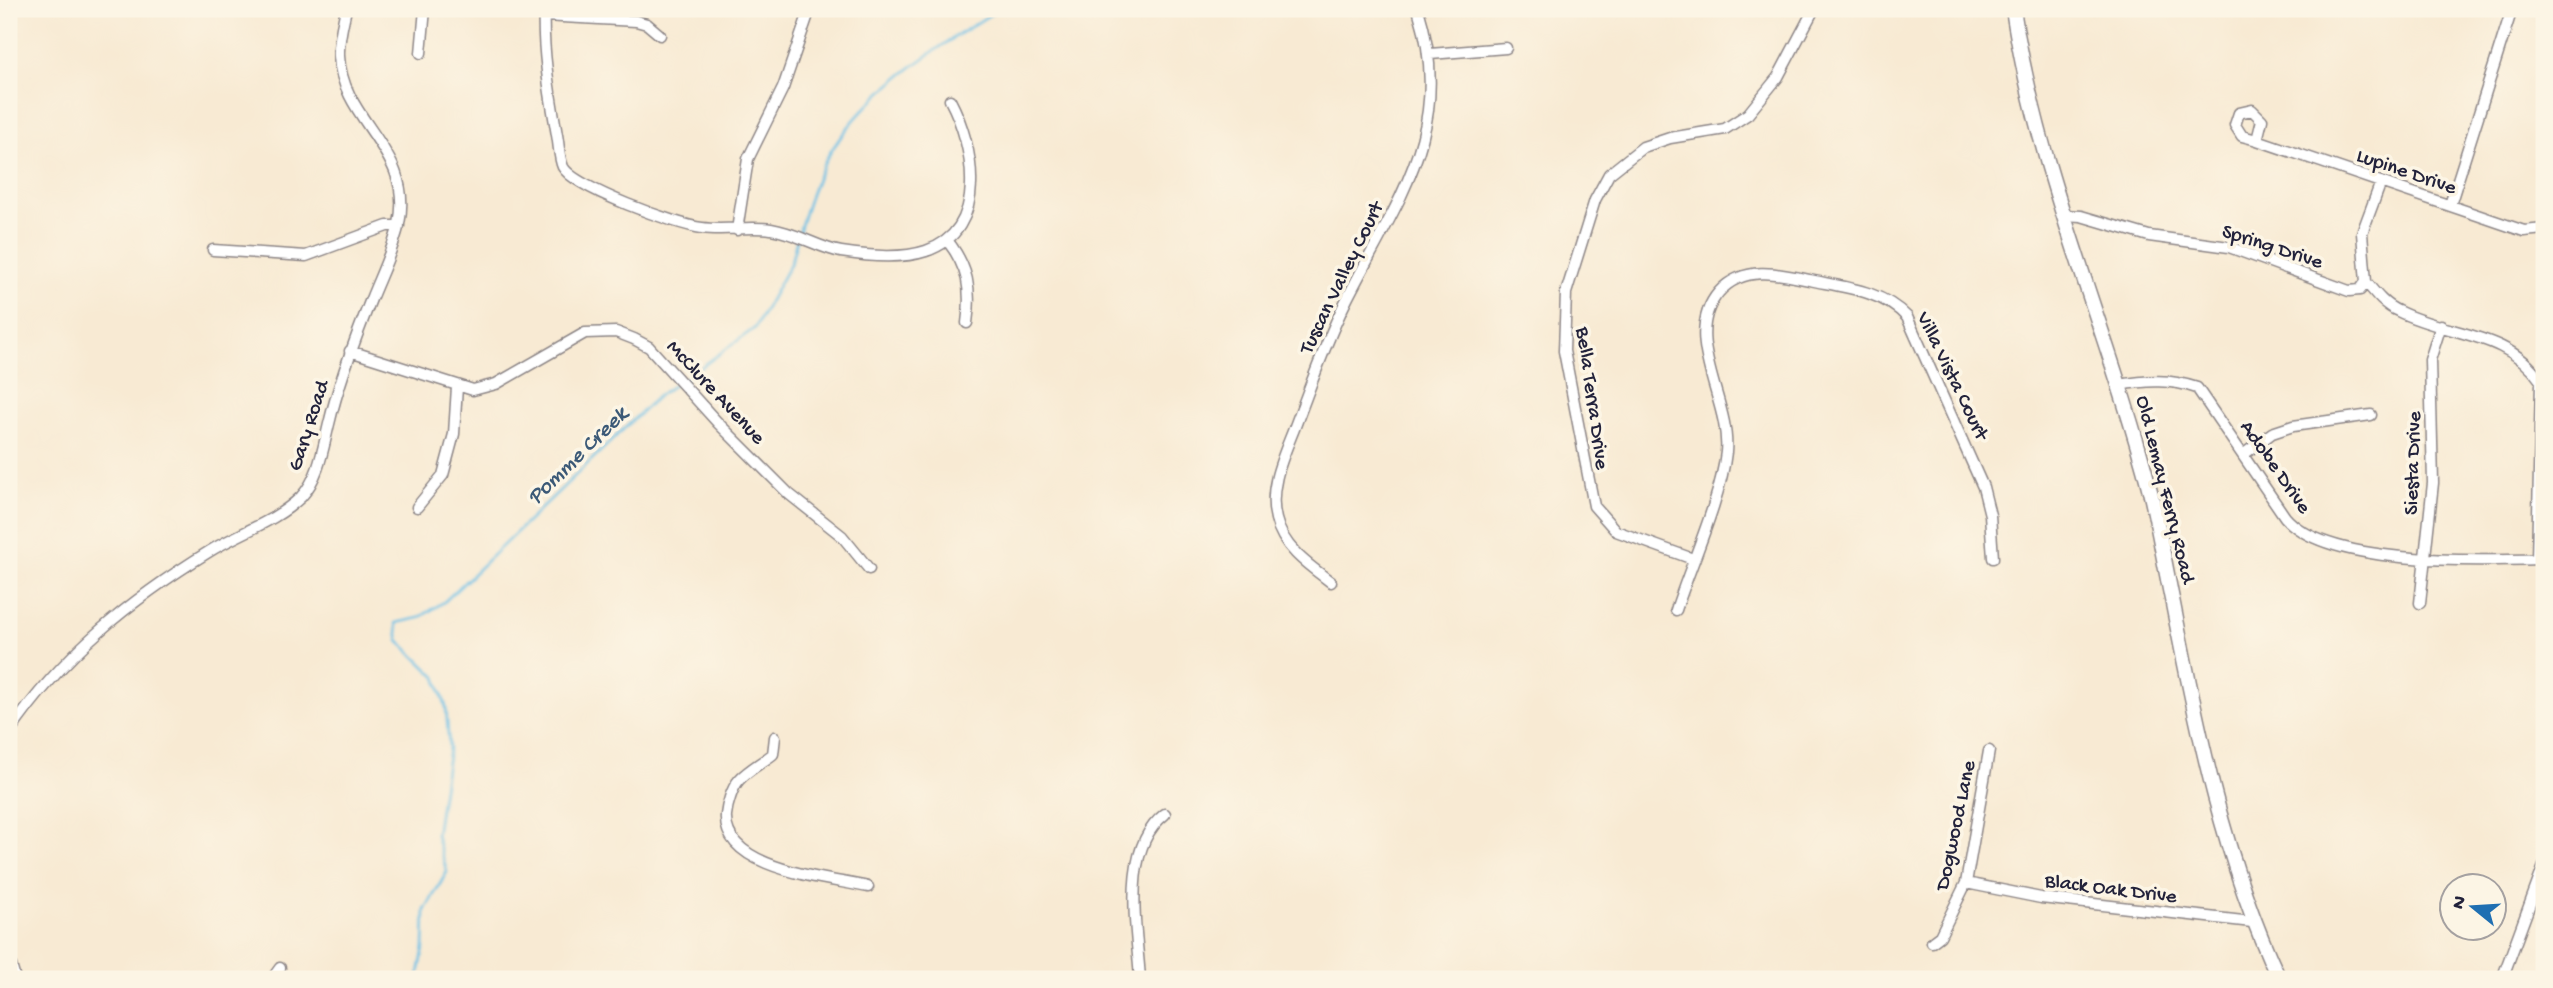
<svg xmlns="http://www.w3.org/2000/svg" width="2553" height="988" font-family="'Gochi Hand',sans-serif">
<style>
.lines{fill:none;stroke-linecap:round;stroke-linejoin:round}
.stream{stroke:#6ac0e6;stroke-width:2.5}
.minor-casing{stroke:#8d8687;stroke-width:13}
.major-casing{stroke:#8d8687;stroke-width:17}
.minor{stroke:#fff;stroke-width:10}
.major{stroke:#fff;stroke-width:14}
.labels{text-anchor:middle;stroke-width:7;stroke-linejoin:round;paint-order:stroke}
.street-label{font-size:21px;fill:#22223b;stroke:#fcf5e5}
.water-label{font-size:23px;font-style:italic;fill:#3b5977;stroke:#fcf5e5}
</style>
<rect width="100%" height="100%" fill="#fcf5e5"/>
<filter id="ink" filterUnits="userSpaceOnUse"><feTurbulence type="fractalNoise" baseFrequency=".0143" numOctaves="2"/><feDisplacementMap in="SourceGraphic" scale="14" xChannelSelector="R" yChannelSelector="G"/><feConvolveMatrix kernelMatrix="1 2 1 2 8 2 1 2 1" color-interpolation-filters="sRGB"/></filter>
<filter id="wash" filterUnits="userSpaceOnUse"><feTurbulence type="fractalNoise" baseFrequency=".00686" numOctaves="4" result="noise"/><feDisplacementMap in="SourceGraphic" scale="28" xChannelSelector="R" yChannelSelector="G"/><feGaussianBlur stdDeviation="1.57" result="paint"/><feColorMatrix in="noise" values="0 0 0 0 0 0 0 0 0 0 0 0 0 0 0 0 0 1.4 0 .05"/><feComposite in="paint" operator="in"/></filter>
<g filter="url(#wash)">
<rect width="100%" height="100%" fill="#f8ead3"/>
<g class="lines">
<path class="stream" d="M799,232C807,205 817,172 833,148C873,87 938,47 999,9
M682,381L755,328L791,262L797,239
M418,979L424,948L425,910L447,872L436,835L449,748L446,707L436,677L399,641L396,623L419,618L445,601L659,395L676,384"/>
</g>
</g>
<g filter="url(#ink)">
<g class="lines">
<defs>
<path id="minor" d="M544,9C542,51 550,94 557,135C559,145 559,158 563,167C574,188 677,225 702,228C725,231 748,226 771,229C797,233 819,248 841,252C866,256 902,259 926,251C990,230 974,145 950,100
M544,16L636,21L647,24L660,35
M421,53L425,9
M1430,54L1506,48
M2252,110L2262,120L2257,140L2242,136L2235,125L2239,113Z
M2257,140L2524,231L2544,229
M2450,205L2512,9
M2063,215L2081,216L2149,236L2229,247L2349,291L2360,290L2366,282L2362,233L2381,182
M737,230L748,159L783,88L810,9
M947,240C968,267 972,289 967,323
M213,250L306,256L387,226H399
M2366,282C2375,293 2384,305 2398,311C2447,336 2508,331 2541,381L2537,560
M350,351L473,390L496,384L585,333L616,332L634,339L649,347L717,422L789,494L842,536L869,569
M2119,385C2147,380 2171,379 2197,388L2285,517C2327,567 2481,561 2544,559
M2243,455L2272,433L2293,426L2371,415
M417,507L443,475L454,434L457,387
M1693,559L1616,531L1594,506L1564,351L1566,293L1595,200L1609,174L1643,147L1670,138L1725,129L1748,114L1778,77L1814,9
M1331,582C1308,565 1283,548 1276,519C1267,486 1286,451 1297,421C1312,382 1326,341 1345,303C1396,201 1456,129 1418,9
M2420,603L2433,483L2430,360L2441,325
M1676,610C1691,564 1721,498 1726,452C1731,401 1680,337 1719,292C1743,265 1778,273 1809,280C1843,287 1882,290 1907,317L1983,487L1990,515L1993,558
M9,733C62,655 130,600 210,551C241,532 275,522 301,497C319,478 323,448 329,424C339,381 355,339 371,299C381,274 393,250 399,224C415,151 342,122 339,56C338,41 343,23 346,9
M775,737L773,754C763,762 748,770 739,780C732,788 727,805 726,815C722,870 829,878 868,887
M1966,883L2041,898L2252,922
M1932,942L1940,936L1966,883L1989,751
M9,958L15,979
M272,979L280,968
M1140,979C1137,929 1120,849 1165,814
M2502,979L2544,866"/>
<path id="major" d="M2013,9C2038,175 2108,329 2150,491C2159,528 2165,567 2173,604C2198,732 2224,861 2279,979"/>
</defs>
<use href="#minor" class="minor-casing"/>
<use href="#major" class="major-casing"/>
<use href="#minor" class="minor"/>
<use href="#major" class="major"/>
</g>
</g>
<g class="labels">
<g class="street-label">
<text transform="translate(2407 170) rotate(19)" y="7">Lupine Drive</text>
<text transform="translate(2273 245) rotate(18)" y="7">Spring Drive</text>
<text transform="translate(1340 277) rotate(-64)" y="7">Tuscan Valley Court</text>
<text transform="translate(1954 375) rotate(64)" y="7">Villa Vista Court</text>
<text transform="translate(717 391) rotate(47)" y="7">McClure Avenue</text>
<text transform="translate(1594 398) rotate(82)" y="7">Bella Terra Drive</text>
<text transform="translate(307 425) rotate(-72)" y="7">Gary Road</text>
<text transform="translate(2411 463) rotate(-88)" y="7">Siesta Drive</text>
<text transform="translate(2277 466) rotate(55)" y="7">Adobe Drive</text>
<text transform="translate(2167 489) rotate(76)" y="7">Old Lemay Ferry Road</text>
<text transform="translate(1954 825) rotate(-78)" y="7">Dogwood Lane</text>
<text transform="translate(2111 887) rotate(7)" y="7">Black Oak Drive</text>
</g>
<g class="water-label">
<text transform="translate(576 454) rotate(-44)" y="8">Pomme Creek</text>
</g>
</g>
<rect width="2553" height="988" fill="none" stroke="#fcf5e5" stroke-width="35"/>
<g transform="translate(2473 907) rotate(288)"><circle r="33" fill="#fcf5e5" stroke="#a5a1a1" stroke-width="2"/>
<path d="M0-5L12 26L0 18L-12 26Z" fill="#1f6fb2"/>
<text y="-10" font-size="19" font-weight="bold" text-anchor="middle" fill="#22223b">N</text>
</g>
</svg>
